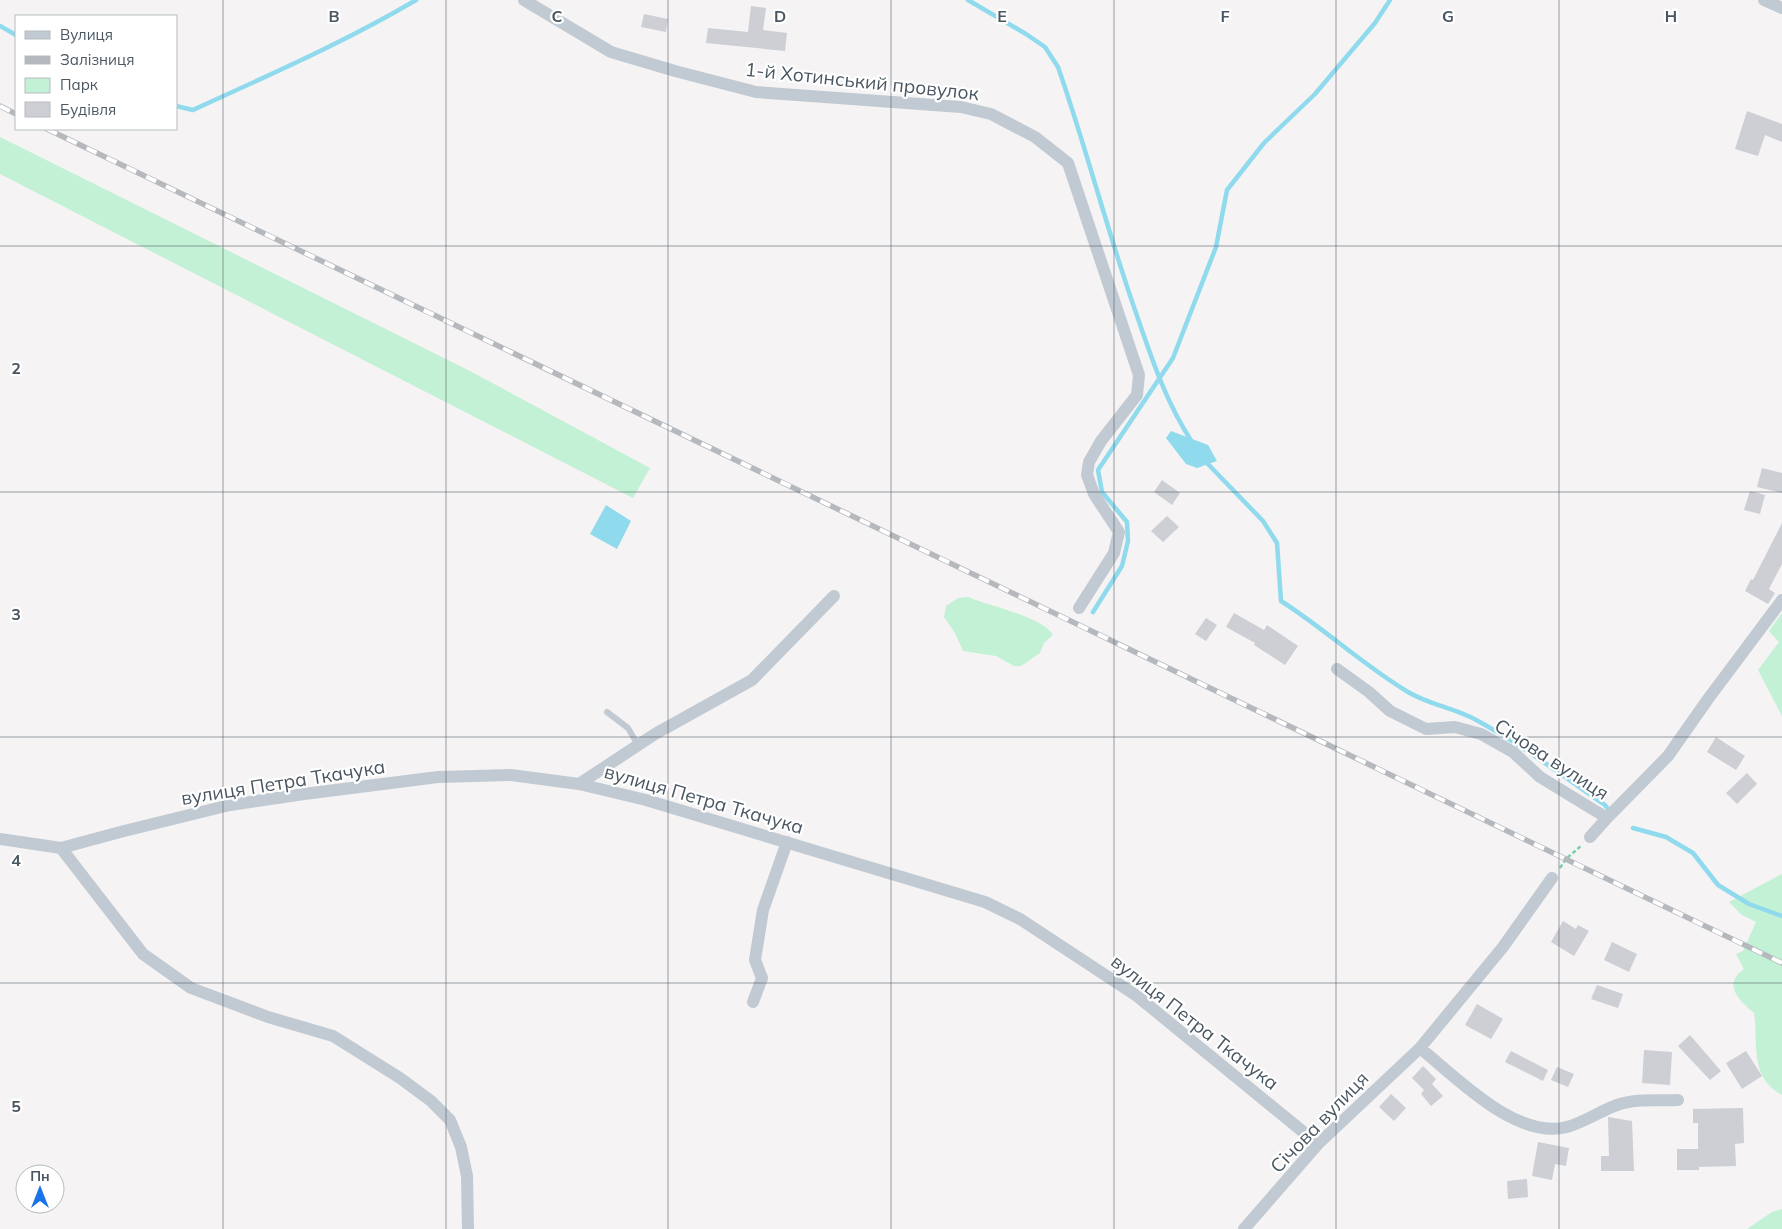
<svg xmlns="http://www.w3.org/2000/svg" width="1782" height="1229" font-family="Mulish,sans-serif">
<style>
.green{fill:#c3f1d5}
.water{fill:#90daee}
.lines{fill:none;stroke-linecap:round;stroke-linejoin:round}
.stream{stroke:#90daee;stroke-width:4.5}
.building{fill:#cdcfd5}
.path{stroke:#7ad0a6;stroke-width:2.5;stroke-dasharray:4 2.5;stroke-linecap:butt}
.service{stroke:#c1cad2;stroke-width:6}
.minor{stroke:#c1cad2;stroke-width:12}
.rail-casing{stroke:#b5b8bd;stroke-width:5.5}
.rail{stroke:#fff;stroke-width:4;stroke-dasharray:11;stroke-linecap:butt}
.grid{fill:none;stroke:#4a5661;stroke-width:1;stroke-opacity:0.55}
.labels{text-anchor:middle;stroke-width:4.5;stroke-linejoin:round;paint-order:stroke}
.street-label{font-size:19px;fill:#4a5661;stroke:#fff}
.grid-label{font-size:16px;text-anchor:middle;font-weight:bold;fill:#4a5661;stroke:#fff;stroke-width:4.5;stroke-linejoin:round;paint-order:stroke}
</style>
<rect width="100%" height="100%" fill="#f5f3f3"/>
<path class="green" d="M0,137L468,370L650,468L633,498L0,174Z
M968,597C989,606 1043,617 1053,635L1044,643L1040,653L1021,666H1014L996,656L963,651L955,633L944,617L946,606L958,598Z
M1782,613V716L1758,670L1779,642L1769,631Z
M1782,874V1095C1748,1076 1759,1044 1754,1013C1739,1000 1722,985 1744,969L1736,954L1743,951L1756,922L1742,915L1729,902Z
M1782,1209V1229H1747L1772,1212Z"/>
<path class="water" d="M1171,431L1208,445L1217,461L1197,468L1186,464L1166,438Z
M606,505L631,521L617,549L590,534Z"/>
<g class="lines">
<path class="stream" d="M968,0L1026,34L1045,47L1058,67C1086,147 1107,230 1135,310C1151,356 1165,401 1192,442
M0,26L16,35
M176,106L193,110C269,75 345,42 416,0
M1205,461L1263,521L1277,543L1281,601C1325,629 1363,665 1408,692C1429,705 1456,708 1478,721C1522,745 1563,776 1605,805L1611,813
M1093,612L1122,566L1128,541L1127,522L1102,492L1098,470L1173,358L1216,247L1227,190L1264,143L1315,94L1375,23L1390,0
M1633,828L1666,837L1693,853L1718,885L1749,904L1782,916"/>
</g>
<path class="building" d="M751,6L766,8L763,30L787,33L785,51L706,43L708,28L748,32Z
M644,14L668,19L666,32L641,27Z
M1747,111L1782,124V142L1765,135L1758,156L1735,149Z
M1762,468L1782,473V493L1757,487Z
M1162,480L1180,493L1172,505L1154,492Z
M1750,491L1765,495L1760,514L1744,510Z
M1167,516L1179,527L1163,542L1151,531Z
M1782,523V564L1769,589L1775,593L1768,604L1745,591L1751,579L1753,580Z
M1234,613L1264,630L1267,625L1298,646L1285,665L1254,645L1255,643L1226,627Z
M1206,618L1217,625L1206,641L1195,634Z
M1716,737L1745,756L1736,770L1707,752Z
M1747,773L1757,784L1737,804L1726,793Z
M1563,921L1576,929L1578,925L1589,931L1574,956L1551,942Z
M1612,942L1637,954L1629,972L1604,960Z
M1597,985L1623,994L1618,1008L1591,999Z
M1477,1004L1503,1019L1491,1039L1465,1025Z
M1690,1035L1721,1071L1710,1080L1678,1046Z
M1644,1050L1672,1052L1670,1085L1642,1083Z
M1511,1051L1548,1070L1543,1081L1505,1062Z
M1746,1051L1762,1076L1742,1089L1726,1063Z
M1423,1066L1436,1079L1432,1084L1443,1096L1431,1106L1421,1094L1424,1090L1412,1078Z
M1557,1067L1574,1074L1568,1087L1551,1080Z
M1391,1094L1406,1108L1394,1121L1379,1107Z
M1743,1108L1744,1143L1735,1144L1736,1166L1699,1167V1170H1677V1149H1698V1123H1693V1109Z
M1608,1117L1632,1121L1634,1171H1601V1156H1609Z
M1538,1142L1569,1148L1566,1166L1555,1164L1552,1180L1532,1176Z
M1527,1179L1528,1197L1508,1199L1507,1181Z"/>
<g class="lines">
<path class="path" d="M1560,868L1566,859L1582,845"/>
<path class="service" d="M607,712L628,728L638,745"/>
<path class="minor" d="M524,0L611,52L675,71L756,92L961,107L991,114L1035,137L1068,163L1139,375L1137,395L1101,441L1089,462L1087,475L1094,494L1119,532L1114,553L1079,608
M1764,0L1782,8
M1337,669L1369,692L1390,711L1426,729L1455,727L1481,734L1513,752L1540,777L1607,818L1668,756L1708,699L1782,600
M579,784L655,734L752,680L834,596
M1590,837L1607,818
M0,839L61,848L124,831L230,805L304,794L438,777L511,775L579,784L646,800L985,902L1020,919L1137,996L1318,1144
M61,848L143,954L191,988L268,1017L333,1036L400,1078L431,1101L450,1120L461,1147L467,1176L468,1229
M753,1002L762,978L755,960L763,910L787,842
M1420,1048C1457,1078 1516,1140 1567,1127C1585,1122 1600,1111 1617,1105C1636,1098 1658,1101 1678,1100
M1244,1229L1318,1144L1420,1048L1503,947L1552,878"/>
<defs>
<path id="rail" d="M0,106L16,114
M47,129L1782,963"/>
</defs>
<use href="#rail" class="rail-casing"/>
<use href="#rail" class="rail"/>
</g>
<path class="grid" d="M223,0V1229M446,0V1229M668,0V1229M891,0V1229M1114,0V1229M1336,0V1229M1559,0V1229M0,246H1782M0,492H1782M0,737H1782M0,983H1782"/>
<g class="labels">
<g class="street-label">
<text transform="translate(862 81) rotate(6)" y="7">1-й Хотинський провулок</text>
<text transform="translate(1552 759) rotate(33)" y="7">Січова вулиця</text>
<text transform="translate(283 782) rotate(-9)" y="7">вулиця Петра Ткачука</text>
<text transform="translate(704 799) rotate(16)" y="7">вулиця Петра Ткачука</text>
<text transform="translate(1195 1022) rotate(38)" y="7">вулиця Петра Ткачука</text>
<text transform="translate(1319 1122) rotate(-46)" y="7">Січова вулиця</text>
</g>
</g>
<g class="grid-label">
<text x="334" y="22">B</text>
<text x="557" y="22">C</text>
<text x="780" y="22">D</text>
<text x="1002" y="22">E</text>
<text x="1225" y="22">F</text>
<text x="1448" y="22">G</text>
<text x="1671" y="22">H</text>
<text x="16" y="374">2</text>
<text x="16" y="620">3</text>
<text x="16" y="866">4</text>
<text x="16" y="1112">5</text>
</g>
<rect x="15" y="15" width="162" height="115" fill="#ffffff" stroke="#b7bbc0"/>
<rect x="25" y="31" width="25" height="8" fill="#c1cad2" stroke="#b7bbc0"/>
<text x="60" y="40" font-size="15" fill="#4a5661">Вулиця</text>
<rect x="25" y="56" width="25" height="8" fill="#b5b8bd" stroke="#b7bbc0"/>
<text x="60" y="65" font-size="15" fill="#4a5661">Залізниця</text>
<rect x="25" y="78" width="25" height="15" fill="#c3f1d5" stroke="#b7bbc0"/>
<text x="60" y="90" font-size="15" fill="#4a5661">Парк</text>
<rect x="25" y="102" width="25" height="15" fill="#cdcfd5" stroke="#b7bbc0"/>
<text x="60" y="115" font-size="15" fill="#4a5661">Будівля</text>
<g transform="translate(40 1189)"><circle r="24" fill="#ffffff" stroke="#b7bbc0"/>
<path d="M0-4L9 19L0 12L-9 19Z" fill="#1a73e8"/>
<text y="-8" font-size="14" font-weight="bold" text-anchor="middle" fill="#4a5661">Пн</text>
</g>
</svg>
